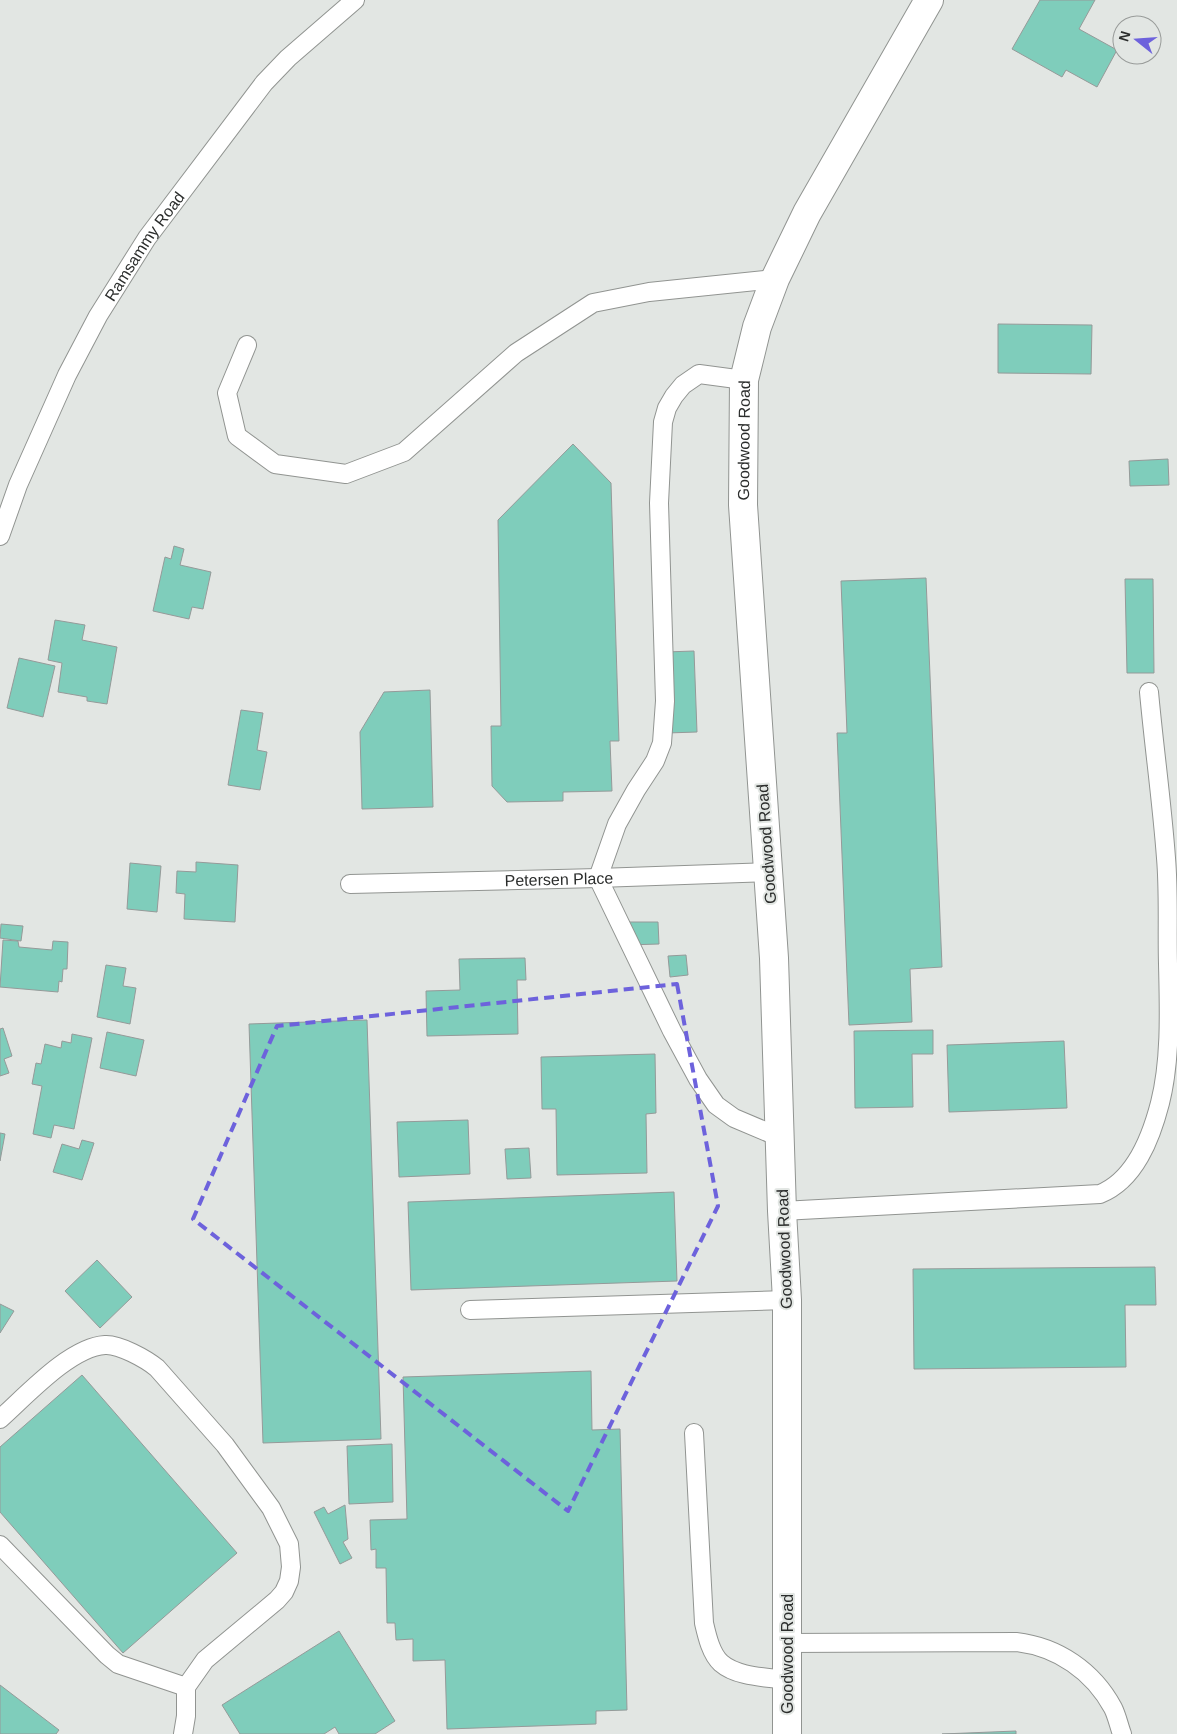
<svg xmlns="http://www.w3.org/2000/svg" width="1177" height="1734" font-family="Arial,sans-serif">
<style>
.building{fill:#7fcdbb;stroke:#959a99}
.lines{fill:none;stroke-linecap:round;stroke-linejoin:round}
.service-casing{stroke:#919491;stroke-width:20}
.tertiary-casing{stroke:#919491;stroke-width:30}
.service{stroke:#fff;stroke-width:18}
.tertiary{stroke:#fff;stroke-width:28}
.marked{fill:none;stroke:#6d62dc;stroke-width:4;stroke-dasharray:10 6;stroke-linejoin:round}
.labels{text-anchor:middle;stroke-width:4;stroke-linejoin:round;paint-order:stroke}
.street-label{font-size:16px;fill:#2b2d2c;stroke:#e2e6e3}
</style>
<rect width="100%" height="100%" fill="#e2e6e3"/>
<path class="building" d="M1040,0H1095L1079,29L1117,50L1097,87L1066,70L1062,77L1012,49Z
M998,324L1092,325L1091,374L998,373Z
M573,444L611,483L619,741H610L612,791L563,792V801L507,802L492,786L491,726H501L498,520Z
M1168,459L1169,485L1130,486L1129,461Z
M174,546L184,549L180,565L211,572L203,609L192,607L189,619L153,611L165,557L171,559Z
M926,578L942,967L910,969L912,1022L849,1025L837,733H847L841,581Z
M1125,579H1153L1154,673H1127Z
M55,620L85,625L82,640L117,647L107,704L87,701V697L58,692L62,663L48,660Z
M694,651L697,732L667,733L665,652Z
M19,658L55,666L43,717L7,708Z
M430,690L433,807L362,809L360,732L384,692Z
M241,710L263,713L257,750L267,752L260,790L228,785Z
M196,862L238,865L235,922L184,919L185,894L176,893L177,871L196,872Z
M130,863L161,866L157,912L127,909Z
M626,922H658L659,944L626,945Z
M1,924L23,926L21,941L0,938Z
M3,940L18,941L19,947L52,950L53,941L68,942L67,969H63L62,982L59,981L58,992L0,987Z
M686,955L688,975L670,977L668,956Z
M525,958L526,980H517L518,1034L427,1036L426,991L460,990L459,959Z
M106,965L126,968L123,986L136,988L130,1024L97,1017Z
M367,1020L381,1439L263,1443L249,1024Z
M3,1028L12,1056L4,1059L9,1073L0,1076V1029Z
M933,1030V1054H912L913,1107L855,1108L854,1031Z
M107,1032L144,1040L136,1076L100,1068Z
M72,1034L92,1038L74,1129L54,1125L51,1138L33,1134L42,1086L32,1084L36,1063L41,1064L45,1044L61,1048L62,1041L71,1043Z
M1064,1041L1067,1108L949,1112L947,1045Z
M655,1054L656,1113L646,1114L647,1173L557,1175L556,1109H542L541,1057Z
M468,1120L470,1174L399,1177L397,1122Z
M0,1133L5,1134L0,1161Z
M82,1140L94,1143L82,1180L53,1172L62,1144L79,1149Z
M529,1148L531,1178L507,1179L505,1149Z
M674,1192L677,1281L411,1290L408,1202Z
M97,1260L132,1297L100,1328L65,1291Z
M1155,1267L1156,1305H1125L1126,1367L914,1369L913,1269Z
M0,1304L14,1311L0,1333Z
M591,1371L592,1430L620,1429L627,1710L596,1711V1724L447,1729L445,1660L413,1661V1639L396,1640L395,1623H387L386,1568H376V1549L371,1550L370,1520L407,1519L403,1377Z
M82,1375L237,1553L123,1653L0,1512V1447Z
M392,1444L393,1502L349,1504L347,1446Z
M345,1505L348,1539L343,1542L352,1558L340,1564L314,1512L324,1507L328,1514Z
M339,1631L395,1721L375,1734H339L335,1727L324,1734H240L222,1705Z
M0,1685L59,1730L56,1734H0Z
M1016,1731V1734H942Z"/>
<g class="lines">
<defs>
<g id="service">
<path d="M247,345L227,393L237,436L275,464L346,474L404,452L516,353L593,303L649,292L775,279"/>
<path d="M744,380L699,374L683,385L674,396L667,408L663,422L659,503L665,701L662,743L655,761L636,790L617,824L598,878L672,1031L698,1079L716,1105L734,1118L779,1137"/>
<path id="s1" d="M0,536L18,485L67,375L98,316L147,238L264,83L288,58L355,0"/>
<path id="s2" d="M350,884L598,878L768,872"/>
<path d="M782,1211L1100,1194C1135,1180 1151,1138 1160,1103C1171,1060 1169,1008 1168,964C1167,929 1169,893 1166,858C1162,803 1154,747 1149,692"/>
<path d="M470,1310L787,1300"/>
<path d="M0,1419C26,1396 70,1347 105,1345C119,1344 146,1359 157,1368L225,1445L271,1508L289,1544L291,1567L289,1581L284,1592L277,1600L205,1660L186,1687V1716L183,1734"/>
<path d="M694,1433L704,1623C707,1636 711,1654 721,1663C737,1677 766,1677 786,1680"/>
<path d="M0,1545L107,1655L118,1664L186,1687"/>
<path d="M786,1643L1016,1642C1058,1647 1093,1671 1113,1708C1117,1716 1119,1726 1122,1734"/>
</g>
<g id="tertiary">
<path id="s3" d="M787,1734V1300L782,1211L774,958L743,505L744,380L757,327L775,279L807,213L929,0"/>
</g>
</defs>
<use href="#service" class="service-casing"/>
<use href="#tertiary" class="tertiary-casing"/>
<use href="#service" class="service"/>
<use href="#tertiary" class="tertiary"/>
</g>
<path class="marked" d="M677,984L718,1206L568,1511L193,1219L277,1026Z"/>
<g class="labels">
<g class="street-label">
<text dy="6" stroke="none"><textPath href="#s1" startOffset="325">Ramsammy Road</textPath></text>
<text dy="6" stroke="none"><textPath href="#s3" startOffset="1295">Goodwood Road</textPath></text>
<text transform="translate(766 844) rotate(-94)" y="6">Goodwood Road</text>
<text dy="6" stroke="none"><textPath href="#s2" startOffset="209">Petersen Place</textPath></text>
<text transform="translate(784 1249) rotate(-92)" y="6">Goodwood Road</text>
<text transform="translate(787 1654) rotate(-90)" y="6">Goodwood Road</text>
</g>
</g>
<g transform="translate(1137 40) rotate(287)"><circle r="24" fill="#e2e6e3" stroke="#999c9a"/>
<path d="M0-4L9 19L0 12L-9 19Z" fill="#6d62dc"/>
<text y="-8" font-size="14" font-weight="bold" text-anchor="middle" fill="#2b2d2c">N</text>
</g>
</svg>
